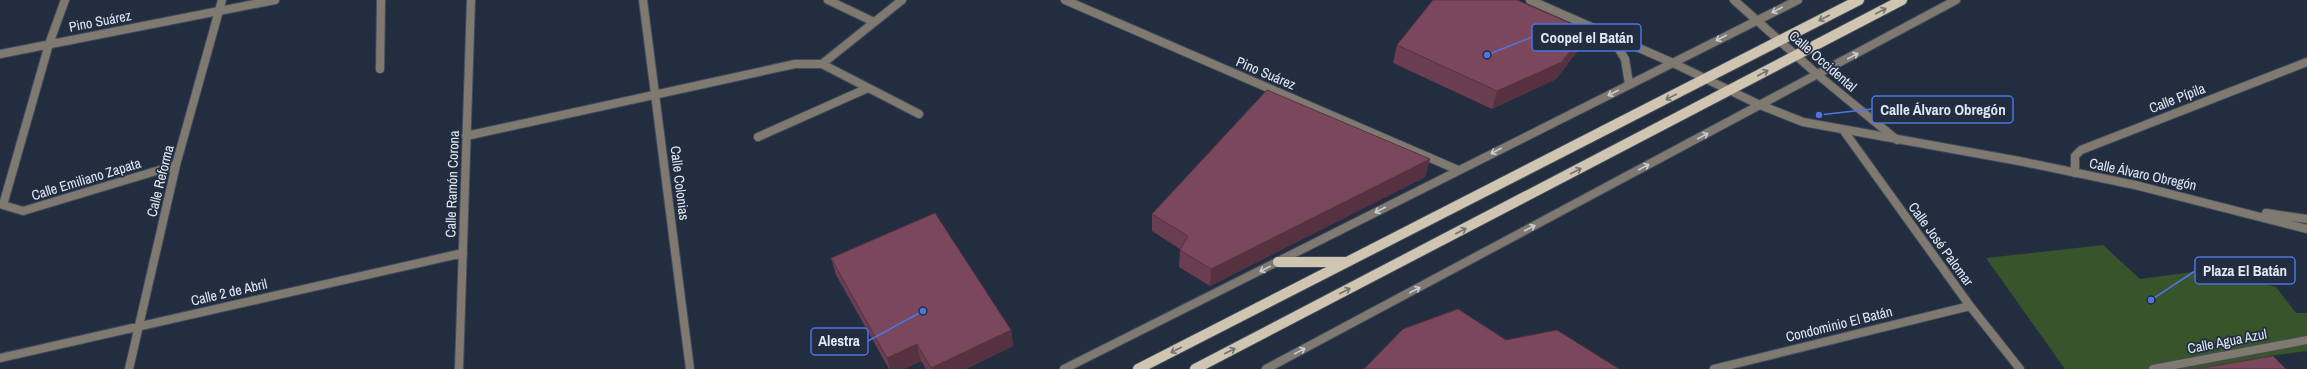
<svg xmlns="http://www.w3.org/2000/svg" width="2307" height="369" font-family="'Archivo Narrow',sans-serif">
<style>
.green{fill:#38542b}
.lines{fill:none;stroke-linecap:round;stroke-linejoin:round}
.pedestrian-casing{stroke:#404c5d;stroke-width:10}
.minor-casing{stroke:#404c5d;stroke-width:10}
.tertiary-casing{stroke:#404c5d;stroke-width:10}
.primary-casing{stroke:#404c5d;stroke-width:12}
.pedestrian{stroke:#7f796f;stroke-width:8}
.minor{stroke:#7f796f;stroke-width:8}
.tertiary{stroke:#7f796f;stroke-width:8}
.primary{stroke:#d0c5b1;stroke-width:10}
.wall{fill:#6a3d50}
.shaded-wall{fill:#563241}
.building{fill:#7b475d;stroke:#563241}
.oneway{stroke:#c8ccd3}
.oneway2{stroke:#707273}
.labels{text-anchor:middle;stroke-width:3.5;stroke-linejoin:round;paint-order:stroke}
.street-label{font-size:14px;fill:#e0e8f4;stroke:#222e40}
.leader{fill:none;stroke:#4e74df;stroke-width:1.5}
.callout-dot{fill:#4e74df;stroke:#222e40;stroke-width:1.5}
.callout{fill:#222e40;stroke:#4e74df;stroke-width:1.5}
.callout-label{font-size:15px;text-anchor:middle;font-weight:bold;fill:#e0e8f4}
</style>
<rect width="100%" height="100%" fill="#222e40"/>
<path class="green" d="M2103,245L2140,279L2246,265L2254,281L2276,287L2296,313H2307V351L2269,356L2275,367L2262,369H2065L1986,258Z"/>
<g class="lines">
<defs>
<path id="pedestrian" d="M2153,369L2307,340"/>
<path id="minor" d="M65,0L49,44L3,205L23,211L176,165
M643,0L690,369
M828,0L874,22
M1065,0L1458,170
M1734,0L1818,75L1897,140
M0,54L275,0
M822,64L902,0
M380,69L381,0
M1844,131L1970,306L2020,369
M466,136L795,64H822L919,114
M758,137L868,88
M2075,173V156L2081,150L2307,62
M0,358L463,253
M129,369L176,165L222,0
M459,369L471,0
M1714,369L1970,306"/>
<path id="tertiary" d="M1530,0L1673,63L1760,105L1803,122L2019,161L2135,185L2307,229
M1611,36L1625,59L1629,84
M2266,213L2307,219
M1064,369L1798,0
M1266,369L1956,0"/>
<path id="primary" d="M1278,262H1346
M1138,369L1859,0
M1195,369L1902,0"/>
</defs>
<use href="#pedestrian" class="pedestrian-casing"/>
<use href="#minor" class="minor-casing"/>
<use href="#tertiary" class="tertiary-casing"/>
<use href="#primary" class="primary-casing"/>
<use href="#pedestrian" class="pedestrian"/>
<use href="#minor" class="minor"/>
<use href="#tertiary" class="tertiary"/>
<use href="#primary" class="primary"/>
</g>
<path class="wall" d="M1586,30L1580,48L1556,79L1492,109L1393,63L1397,45Z
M1430,159L1425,177L1210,286L1179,267L1180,249L1152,231V214Z
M831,258L1011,330L1013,346L966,369H926L921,361L904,369H889L836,275Z"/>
<path class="shaded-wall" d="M1586,30L1580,48L1556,79L1492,109L1497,91Z
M1430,159L1425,177L1210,286L1211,269Z
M1011,330L1013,346L966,369H931V368Z
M917,344L921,361L904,369H890L887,358Z"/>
<path class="building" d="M1433,0H1517L1586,30L1562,62L1497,91L1397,45Z
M1267,90L1430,159L1211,269L1180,250L1188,236L1152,214Z
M935,213L1011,330L931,368L917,344L887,358L831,258Z
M1458,309L1506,340L1557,330L1619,369H1364L1403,329Z
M2273,356L2286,369H2196Z"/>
<defs><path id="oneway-shaft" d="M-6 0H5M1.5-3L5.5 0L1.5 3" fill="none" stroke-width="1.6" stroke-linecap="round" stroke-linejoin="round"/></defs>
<g class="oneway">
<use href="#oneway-shaft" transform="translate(1777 10) rotate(153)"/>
<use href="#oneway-shaft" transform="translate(1721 38) rotate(153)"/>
<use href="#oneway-shaft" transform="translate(1853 56) rotate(-28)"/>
<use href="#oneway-shaft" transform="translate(1613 93) rotate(153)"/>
<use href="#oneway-shaft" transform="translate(1703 136) rotate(-28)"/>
<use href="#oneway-shaft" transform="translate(1496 151) rotate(153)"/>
<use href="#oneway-shaft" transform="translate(1644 167) rotate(-28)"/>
<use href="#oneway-shaft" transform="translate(1380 210) rotate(153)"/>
<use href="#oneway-shaft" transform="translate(1530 228) rotate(-28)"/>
<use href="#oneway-shaft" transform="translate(1265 269) rotate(153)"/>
<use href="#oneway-shaft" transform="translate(1415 290) rotate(-28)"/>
<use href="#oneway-shaft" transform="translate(1300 351) rotate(-28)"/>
</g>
<g class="oneway2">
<use href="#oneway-shaft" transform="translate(1881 11) rotate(-28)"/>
<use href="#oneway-shaft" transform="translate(1824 18) rotate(153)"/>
<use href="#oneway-shaft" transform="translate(1763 73) rotate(-28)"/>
<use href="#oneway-shaft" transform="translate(1671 97) rotate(153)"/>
<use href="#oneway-shaft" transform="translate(1576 171) rotate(-27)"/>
<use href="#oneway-shaft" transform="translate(1461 231) rotate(-27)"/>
<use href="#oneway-shaft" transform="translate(1345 291) rotate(-27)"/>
<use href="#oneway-shaft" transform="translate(1176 350) rotate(153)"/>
<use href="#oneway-shaft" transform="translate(1230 351) rotate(-27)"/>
</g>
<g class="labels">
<g class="street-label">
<text transform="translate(100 21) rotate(-11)" y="5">Pino Suárez</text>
<text transform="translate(1823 61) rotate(41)" y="5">Calle Occidental</text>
<text transform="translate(1266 73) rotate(23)" y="5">Pino Suárez</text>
<text transform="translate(2177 98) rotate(-21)" y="5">Calle Pípila</text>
<text transform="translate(2143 174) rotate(12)" y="5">Calle Álvaro Obregón</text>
<text transform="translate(86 179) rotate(-17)" y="5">Calle Emiliano Zapata</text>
<text transform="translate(160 181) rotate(-76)" y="5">Calle Reforma</text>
<text transform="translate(680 183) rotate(83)" y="5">Calle Colonias</text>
<text transform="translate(452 184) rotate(-88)" y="5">Calle Ramón Corona</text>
<text transform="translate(1941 244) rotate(54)" y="5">Calle José Palomar</text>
<text transform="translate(229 292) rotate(-13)" y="5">Calle 2 de Abril</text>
<text transform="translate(1839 324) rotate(-14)" y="5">Condominio El Batán</text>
<text transform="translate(2227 341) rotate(-11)" y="5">Calle Agua Azul</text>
</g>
</g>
<path class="leader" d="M1487 55L1532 37M1819 115L1872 109M2151 300L2195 271M923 311L868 341"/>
<g class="callout-dot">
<circle cx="1487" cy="55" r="4"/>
<circle cx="1819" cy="115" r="4"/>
<circle cx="2151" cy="300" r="4"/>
<circle cx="923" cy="311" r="4"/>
</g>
<g class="callout">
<rect x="1532" y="24" width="109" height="27" rx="4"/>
<rect x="1872" y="96" width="141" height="27" rx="4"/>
<rect x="2195" y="257" width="100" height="27" rx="4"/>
<rect x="811" y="328" width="57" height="27" rx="4"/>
</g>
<g class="callout-label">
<text x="1587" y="43">Coopel el Batán</text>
<text x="1943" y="115">Calle Álvaro Obregón</text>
<text x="2245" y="276">Plaza El Batán</text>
<text x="839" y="346">Alestra</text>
</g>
</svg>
